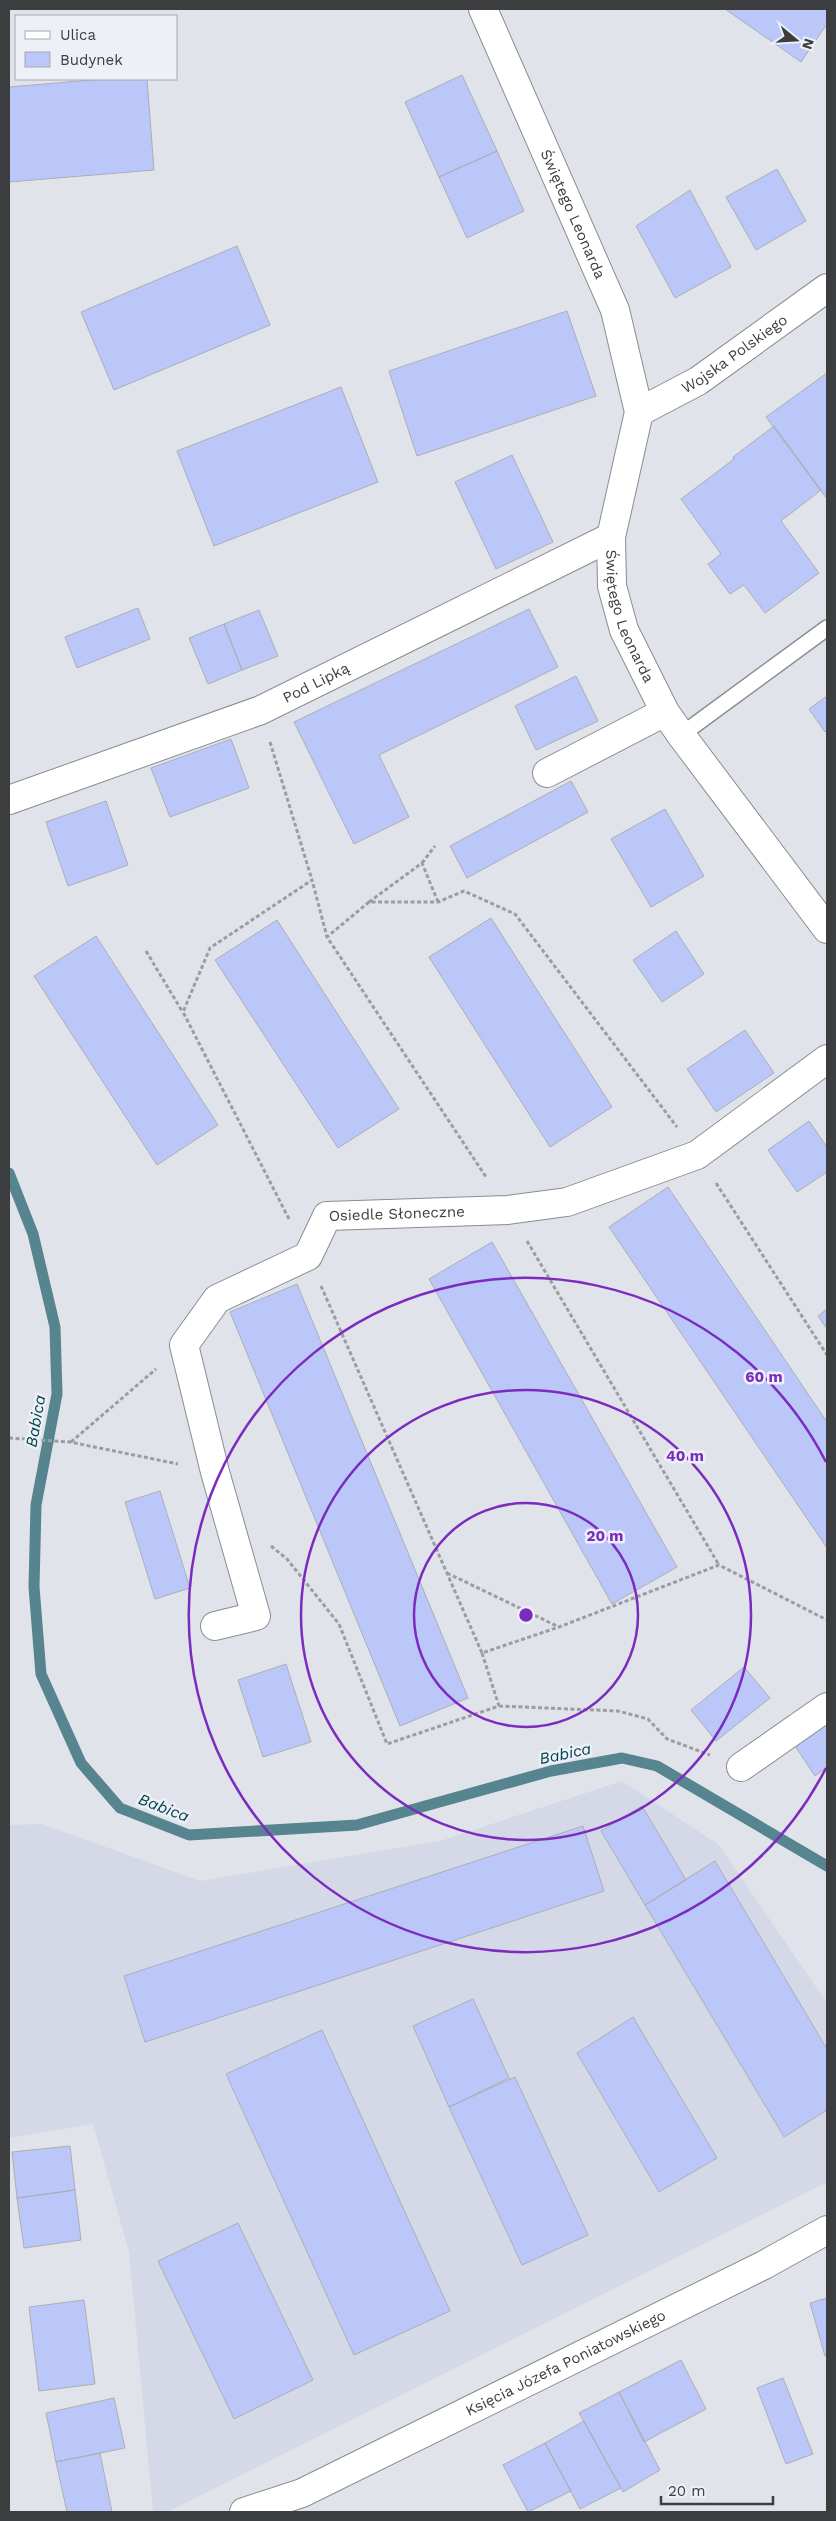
<svg xmlns="http://www.w3.org/2000/svg" width="836" height="2521" font-family="'Work Sans',sans-serif">
<style>
.built{fill:#d5d9e7}
.lines{fill:none;stroke-linecap:round;stroke-linejoin:round}
.stream{stroke:#56848f;stroke-width:11}
.building{fill:#bbc7f8;stroke:#acaeb5}
.service-casing{stroke:#8b8c93;stroke-width:18}
.minor-casing{stroke:#8b8c93;stroke-width:30}
.secondary-casing{stroke:#8b8c93;stroke-width:30}
.path{stroke:#9c9da2;stroke-width:3;stroke-dasharray:4 2.5;stroke-linecap:butt}
.service{stroke:#fff;stroke-width:15}
.minor{stroke:#fff;stroke-width:28}
.secondary{stroke:#fff;stroke-width:28}
.ring{fill:none;stroke:#7b2cbf;stroke-width:2.5}
.labels{text-anchor:middle;stroke-width:5;stroke-linejoin:round;paint-order:stroke}
.street-label{font-size:15px;fill:#3c3d3f;stroke:#eef0f7}
.water-label{font-size:16px;font-style:italic;fill:#01424c;stroke:#eef0f7}
.centre{fill:#7b2cbf;stroke:#eef0f7;stroke-width:2.5}
.ring-label{font-size:15px;text-anchor:middle;font-weight:bold;fill:#7b2cbf;stroke:#eef0f7;stroke-width:5;stroke-linejoin:round;paint-order:stroke}
</style>
<rect width="100%" height="100%" fill="#e1e3ea"/>
<path class="built" d="M622,1781L718,1844L827,2003V2182L167,2512H153L129,2252L93,2124L9,2138V1825L42,1824L200,1881L440,1841Z"/>
<g class="lines">
<path class="stream" d="M9,1173L33,1234L55,1327L57,1394L36,1505L34,1587L41,1674L81,1763L120,1808L189,1835L357,1825L551,1771L622,1758L657,1766L827,1866"/>
</g>
<path class="building" d="M725,9H827V24L801,62Z
M462,75L497,151L439,177L405,102Z
M104,79H147L154,170L9,182V87Z
M497,151L524,211L467,238L439,177Z
M777,169L806,221L756,250L726,197Z
M690,190L731,267L675,298L636,226Z
M237,246L270,325L114,390L81,312Z
M567,311L596,396L417,456L389,371Z
M827,373V499L766,417Z
M341,387L378,482L214,546L177,451Z
M774,426L821,490L781,521L819,573L765,613L744,585L730,594L708,564L721,554L681,499L734,459L733,457Z
M512,455L553,542L496,569L455,482Z
M138,608L150,639L77,668L65,637Z
M529,609L558,667L379,755L409,817L354,844L294,722Z
M259,610L278,656L242,670L224,624Z
M224,624L242,670L208,684L189,638Z
M576,676L598,721L536,750L515,706Z
M827,696V730L825,732L809,709Z
M231,739L249,788L170,817L151,768Z
M571,781L588,812L467,878L450,846Z
M106,801L128,865L68,886L46,822Z
M665,809L704,876L651,907L611,839Z
M491,918L612,1107L550,1147L429,957Z
M277,920L399,1109L338,1148L215,960Z
M676,931L704,974L662,1002L633,960Z
M96,936L218,1125L157,1165L34,976Z
M745,1030L774,1073L716,1112L687,1069Z
M809,1121L827,1147V1172L797,1192L768,1150Z
M668,1187L827,1422V1548L609,1227Z
M492,1242L677,1567L612,1604L429,1279Z
M297,1284L468,1698L400,1726L230,1312Z
M827,1309V1329L818,1316Z
M160,1491L190,1588L155,1599L125,1502Z
M286,1664L311,1742L263,1757L238,1680Z
M744,1667L770,1698L716,1741L691,1710Z
M827,1723V1767L815,1776L795,1746Z
M642,1806L686,1880L645,1905L601,1831Z
M583,1826L604,1891L145,2042L124,1976Z
M715,1861L827,2049V2110L784,2137L645,1905Z
M473,1999L509,2078L449,2107L413,2026Z
M633,2017L717,2158L659,2192L577,2053Z
M322,2030L450,2311L354,2355L226,2074Z
M515,2077L588,2235L522,2265L449,2107Z
M70,2146L75,2190L17,2198L12,2152Z
M75,2190L81,2240L24,2248L17,2198Z
M238,2223L313,2380L234,2419L158,2261Z
M827,2298V2356H825L810,2303Z
M84,2300L95,2384L39,2391L29,2307Z
M681,2360L706,2409L644,2442L619,2392Z
M783,2378L813,2454L786,2464L757,2388Z
M619,2392L660,2470L623,2492L579,2413Z
M114,2398L125,2448L56,2462L46,2413Z
M584,2421L621,2488L580,2509L545,2443Z
M545,2443L571,2491L528,2512L503,2465Z
M100,2453L112,2512H67L56,2462Z"/>
<g class="lines">
<defs>
<path id="service" d="M681,735L827,628"/>
<g id="minor">
<path id="s1" d="M483,9L615,310L639,412L611,537L612,586L624,630L665,712L681,735L827,929"/>
<path id="s2" d="M639,412L698,381L827,288"/>
<path d="M547,773L665,712"/>
<path id="s3" d="M9,800L261,710L611,537"/>
<path id="s4" d="M215,1626L256,1616L215,1472L184,1345L217,1299L308,1256L327,1216L508,1210L567,1202L697,1155L827,1059"/>
<path d="M741,1767L827,1707"/>
</g>
<g id="secondary">
<path id="s5" d="M244,2512L302,2493L764,2265L827,2230"/>
</g>
</defs>
<use href="#service" class="service-casing"/>
<use href="#minor" class="minor-casing"/>
<use href="#secondary" class="secondary-casing"/>
<path class="path" d="M270,742L312,880
M422,863L435,846
M369,902L327,937L486,1177
M438,902L422,863L369,902H438L464,891L515,914L677,1127
M146,951L182,1011
M716,1183L827,1355
M289,1219L183,1012L210,948L312,880L327,937
M527,1241L719,1565
M321,1286L482,1653L559,1627L719,1565L827,1620
M9,1438L70,1442L178,1464
M71,1442L156,1369
M271,1546L287,1559L339,1624L387,1744L499,1706L482,1653
M447,1573L559,1627
M499,1706L618,1711L648,1719L667,1739L710,1755"/>
<use href="#service" class="service"/>
<use href="#minor" class="minor"/>
<use href="#secondary" class="secondary"/>
</g>
<g class="ring">
<circle cx="526" cy="1615" r="112"/>
<circle cx="526" cy="1615" r="225"/>
<path d="M826 1768A337 337 0 1 1 826 1462"/>
</g>
<g class="labels">
<g class="street-label">
<text dy="5" stroke="none"><textPath href="#s1" startOffset="224">Świętego Leonarda</textPath></text>
<text dy="5" stroke="none"><textPath href="#s2" startOffset="112">Wojska Polskiego</textPath></text>
<text dy="5" stroke="none"><textPath href="#s1" startOffset="644">Świętego Leonarda</textPath></text>
<text dy="5" stroke="none"><textPath href="#s3" startOffset="329">Pod Lipką</textPath></text>
<text dy="5" stroke="none"><textPath href="#s4" startOffset="594">Osiedle Słoneczne</textPath></text>
<text dy="5" stroke="none"><textPath href="#s5" startOffset="355">Księcia Józefa Poniatowskiego</textPath></text>
</g>
<g class="water-label">
<text transform="translate(35 1421) rotate(-80)" y="6">Babica</text>
<text transform="translate(565 1753) rotate(-12)" y="6">Babica</text>
<text transform="translate(164 1807) rotate(21)" y="6">Babica</text>
</g>
</g>
<circle cx="526" cy="1615" r="8" class="centre"/>
<g class="ring-label">
<text x="764" y="1382">60 m</text>
<text x="685" y="1461">40 m</text>
<text x="605" y="1541">20 m</text>
</g>
<rect width="836" height="2521" fill="none" stroke="#3c3d3f" stroke-width="20"/>
<rect x="15" y="15" width="162" height="65" fill="#eef0f7" stroke="#a7a8ad"/>
<rect x="25" y="31" width="25" height="8" fill="#ffffff" stroke="#a7a8ad"/>
<text x="60" y="40" font-size="15" fill="#3c3d3f">Ulica</text>
<rect x="25" y="52" width="25" height="15" fill="#bbc7f8" stroke="#a7a8ad"/>
<text x="60" y="65" font-size="15" fill="#3c3d3f">Budynek</text>
<g transform="translate(796 40) rotate(108)" stroke="#eef0f7" stroke-width="4" paint-order="stroke">
<path d="M0-4L9 19L0 12L-9 19Z" fill="#3c3d3f"/>
<text y="-8" font-size="14" font-weight="bold" text-anchor="middle" fill="#3c3d3f">N</text>
</g>
<path d="M661 2496v8h112v-8" fill="none" stroke="#3c3d3f" stroke-width="2.5"/>
<text x="668" y="2496" font-size="15" fill="#3c3d3f" stroke="#eef0f7" stroke-width="4" paint-order="stroke">20 m</text>
</svg>
